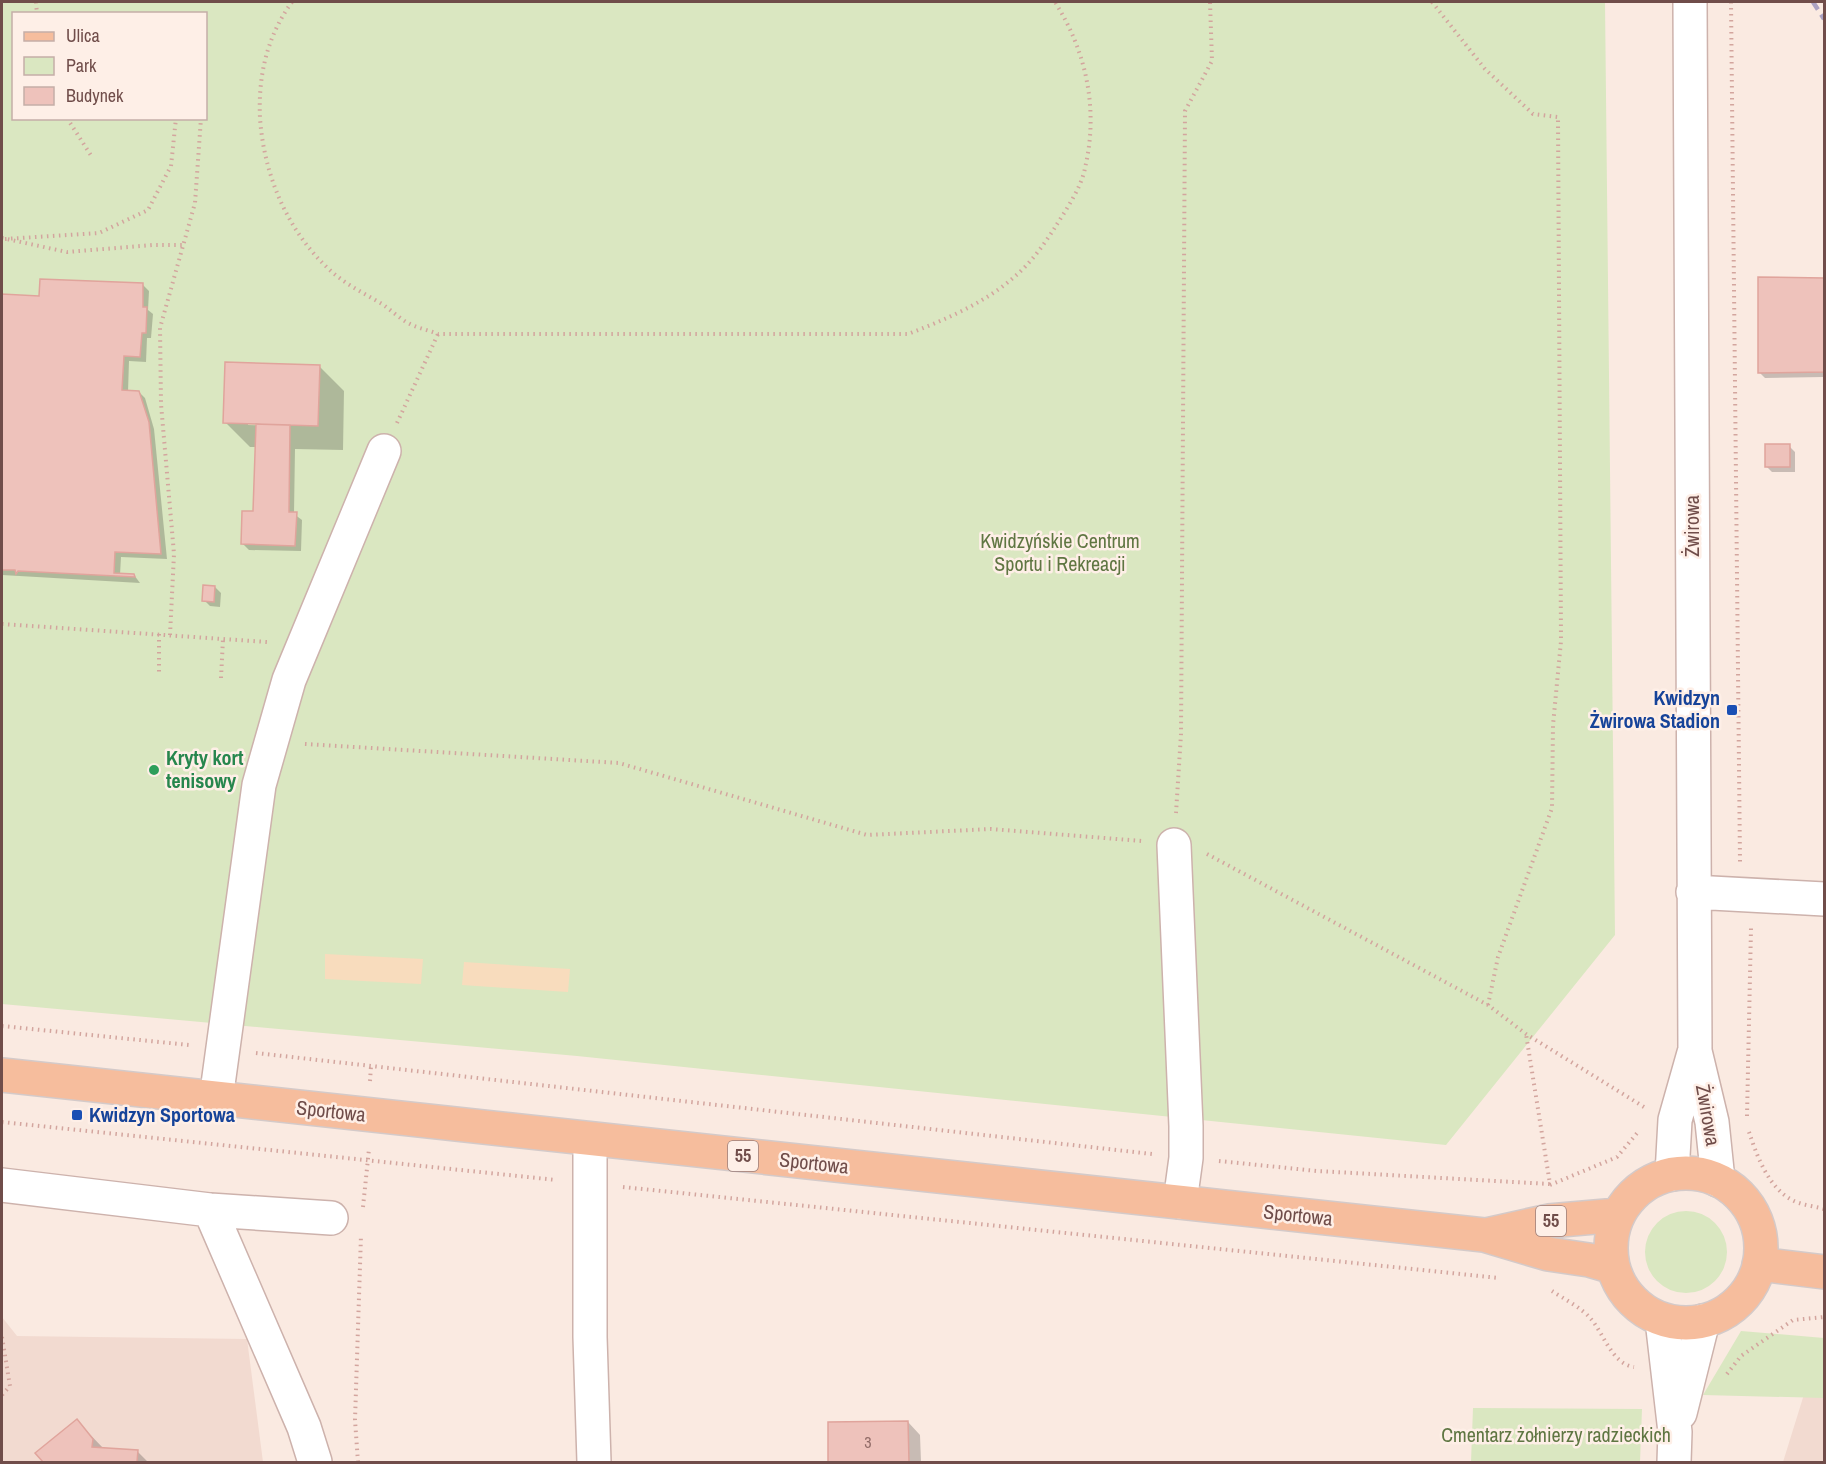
<svg xmlns="http://www.w3.org/2000/svg" width="1826" height="1464" font-family="'Archivo Narrow',sans-serif">
<style>
.residential{fill:#f2dad0}
.green{fill:#dae7c1;fill-rule:evenodd}
.sand{fill:#f8dcbd}
.shadow{fill:#0003;fill-rule:evenodd}
.building{fill:#eec2bb;stroke:#e0a49c;stroke-width:1.5}
.lines{fill:none;stroke-linecap:round;stroke-linejoin:round}
.minor-casing{stroke:#cdb2ac;stroke-width:36}
.major-casing{stroke:#d4cac9;stroke-width:36}
.path{stroke:#d3a59e;stroke-width:4;stroke-dasharray:1.5 4.5;stroke-linecap:butt}
.minor{stroke:#fff;stroke-width:33}
.major{stroke:#f6bd9d;stroke-width:33}
.rail{stroke:#aba2c2;stroke-width:4.5;stroke-dasharray:9 6;stroke-linecap:butt}
.transit-dot{fill:#1a4fb4;stroke:#feefe7;stroke-width:2}
.leisure-dot{fill:#2e9e5b;stroke:#feefe7;stroke-width:2}
.labels{text-anchor:middle;stroke-width:5;stroke-linejoin:round;paint-order:stroke}
.number-label{font-size:16px;fill:#906a66}
.shield{fill:#feefe7;stroke:#9b7e79;stroke-width:1.5}
.shield-label{font-size:18px;font-weight:bold;fill:#704d4a}
.street-label{font-size:20px;fill:#704d4a;stroke:#feefe7}
.park-label{font-size:20px;fill:#5f7642;stroke:#feefe7}
.transit-label{font-size:20px;font-weight:bold;fill:#164399;stroke:#feefe7;text-anchor:end}
.leisure-label{font-size:20px;font-weight:bold;fill:#27864d;stroke:#feefe7;text-anchor:start}
</style>
<rect width="100%" height="100%" fill="#faeae1"/>
<path class="residential" d="M2,1317L17,1336L247,1339L263,1462H2Z
M1815,1359L1824,1360V1462H1783Z"/>
<path class="green" d="M2,2H1605L1615,935L1446,1145L577,1056L2,1004ZM14,14H206V118H14Z
M1645 1252a41 41 0 1 1 82 0a41 41 0 1 1-82 0Z
M1741,1331L1824,1338V1398L1703,1395Z
M1473,1408L1642,1409L1640,1462H1471Z"/>
<path class="sand" d="M325,954L423,959L421,984L325,979Z
M464,962L570,969L568,992L462,985Z"/>
<path class="shadow" d="M1759,278L1824,279V377L1765,378L1759,372Z
M143,285L149,291L148,310L153,314L151,338H147L146,362L129,361L128,392H139L145,398L154,429L167,559L121,557L120,575H134L140,583L2,575V296L40,297Z
M319,366L344,391L343,450L295,449L294,514L302,520L301,551L249,550L243,544L255,512L257,447H250L225,422ZM248,422L280,426L248,425Z
M1789,446L1795,452V472H1772L1766,466Z
M215,587L221,593L220,607L210,606L204,600Z
M77,1421L104,1449L138,1452L148,1462H45L37,1454Z
M908,1422L920,1435L921,1462H830L829,1423Z"/>
<path class="building" d="M1758,277L1824,278V372L1758,373Z
M40,279L143,283V307H147L146,333H142L140,357L124,356L122,390L139,391L149,422L161,554L115,552L114,573L134,574L135,577L18,571L16,574L15,570H2V294L39,296Z
M225,362L320,365L318,426L223,423Z
M256,424L290,425L289,512H297L295,546L241,544L242,511H253Z
M1765,444H1790V467H1765Z
M203,585L215,586L214,602L202,601Z
M77,1419L93,1439L92,1447L138,1450L137,1462H43L35,1453Z
M908,1421L909,1462H828V1422Z"/>
<g class="lines">
<defs>
<path id="minor" d="M1690,2L1695,1051L1712,1122L1718,1180
M1174,845L1186,1126V1158L1180,1202
M1693,892L1824,899
M216,1099L259,785L289,680L384,451
M590,1140V1337L594,1462
M1672,1174L1675,1120L1694,1053
M2,1185L210,1210L331,1218
M210,1210L304,1427L315,1462
M1662,1320L1675,1432L1674,1462
M1680,1413L1703,1321"/>
<path id="major" d="M2,1075L1484,1235L1548,1254L1589,1260L1613,1267
M1611 1248a75 75 0 1 1 150 0a75 75 0 1 1-150 0Z
M1486,1235L1549,1221L1618,1215
M1759,1264L1824,1272"/>
</defs>
<use href="#minor" class="minor-casing"/>
<use href="#major" class="major-casing"/>
<path class="path" d="M36,2L37,14
M292,2C267,36 258,76 260,118C264,176 288,233 332,272C347,285 365,294 382,304C391,310 399,318 408,323C417,328 428,330 438,334H908C944,320 983,304 1013,278C1029,265 1043,246 1054,229C1065,211 1081,189 1085,168C1099,109 1086,51 1055,2
M1432,2L1485,69L1533,114L1558,117L1561,641L1553,725L1552,808L1498,957L1488,1005
M1731,2L1740,862
M67,118L92,157
M2,238L67,252L153,245H184
M5,239L99,233L148,210L171,166L176,118
M397,423L438,334
M2,624L267,642
M159,634V676
M170,635L174,554L161,404L160,328L195,203L201,118
M221,678L223,639
M305,744L619,763L867,835L991,829L1142,841
M1176,813L1181,734L1185,111L1212,61L1210,2
M1207,854L1488,1005L1526,1034L1644,1107
M2,1026L189,1045
M256,1053L1152,1154
M370,1081L371,1066
M1747,1116L1751,928
M2,1122L556,1180
M1749,1132C1757,1156 1768,1187 1792,1200C1801,1205 1814,1206 1824,1209
M1219,1161L1317,1171L1550,1184L1526,1034
M1550,1185L1617,1157L1638,1132
M623,1187L1499,1278
M363,1207L369,1149
M1552,1291C1564,1299 1582,1308 1591,1319C1604,1334 1612,1364 1634,1367
M2,1337L10,1386L2,1395
M1727,1374L1741,1356L1793,1320L1824,1317
M358,1462L355,1420L361,1235"/>
<use href="#minor" class="minor"/>
<use href="#major" class="major"/>
<path class="rail" d="M1813,2L1824,19"/>
</g>
<g class="transit-dot">
<rect x="1726" y="704" width="12" height="12" rx="3"/>
<rect x="71" y="1109" width="12" height="12" rx="3"/>
</g>
<circle class="leisure-dot" cx="154" cy="770" r="6"/>
<g class="labels">
<g class="number-label">
<text x="868" y="1448">3</text>
</g>
<g class="shield">
<rect x="728" y="1141" width="30" height="30" rx="4.5"/>
<rect x="1536" y="1206" width="30" height="30" rx="4.5"/>
</g>
<g class="shield-label">
<text x="743" y="1162">55</text>
<text x="1551" y="1227">55</text>
</g>
<g class="street-label">
<text transform="translate(1692 526) rotate(-90)" y="7">Żwirowa</text>
<text transform="translate(331 1111) rotate(6)" y="7">Sportowa</text>
<text transform="translate(1708 1115) rotate(80)" y="7">Żwirowa</text>
<text transform="translate(814 1163) rotate(6)" y="7">Sportowa</text>
<text transform="translate(1298 1215) rotate(6)" y="7">Sportowa</text>
</g>
<g class="park-label">
<text x="1060" y="548">Kwidzyńskie Centrum<tspan x="1060" dy="23">Sportu i Rekreacji</tspan></text>
<text x="1556" y="1442">Cmentarz żołnierzy radzieckich</text>
</g>
<g class="transit-label">
<text x="1720" y="705">Kwidzyn<tspan x="1720" dy="23">Żwirowa Stadion</tspan></text>
<text x="89" y="1122" text-anchor="start">Kwidzyn Sportowa</text>
</g>
<g class="leisure-label">
<text x="166" y="765">Kryty kort<tspan x="166" dy="23">tenisowy</tspan></text>
</g>
</g>
<rect width="1826" height="1464" fill="none" stroke="#704d4a" stroke-width="6"/>
<rect x="12" y="12" width="195" height="108" fill="#feefe7" stroke="#c5aea8" stroke-width="1.5"/>
<rect x="24" y="32" width="30" height="9" fill="#f6bd9d" stroke="#c5aea8" stroke-width="1.5"/>
<text x="66" y="42" font-size="18" fill="#704d4a">Ulica</text>
<rect x="24" y="57" width="30" height="18" fill="#dae7c1" stroke="#c5aea8" stroke-width="1.5"/>
<text x="66" y="72" font-size="18" fill="#704d4a">Park</text>
<rect x="24" y="87" width="30" height="18" fill="#eec2bb" stroke="#c5aea8" stroke-width="1.5"/>
<text x="66" y="102" font-size="18" fill="#704d4a">Budynek</text>
</svg>
